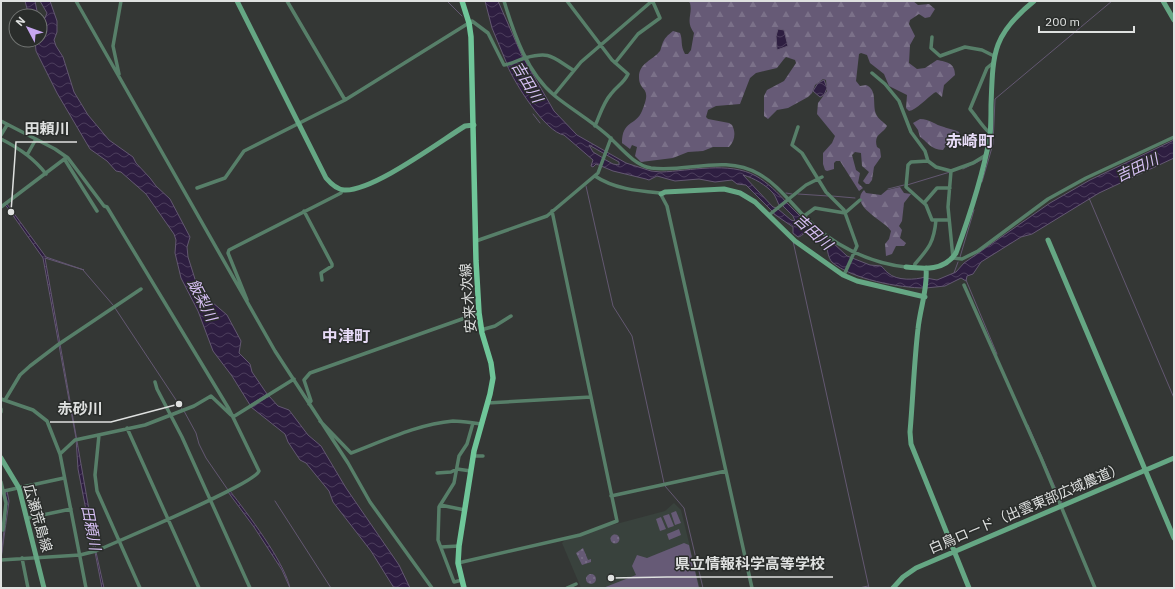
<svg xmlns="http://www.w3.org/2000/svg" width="1175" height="589" font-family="'IBM Plex Sans','Noto Sans JP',sans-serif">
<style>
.built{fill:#39423d}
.grass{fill:url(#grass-dots)}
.forest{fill:url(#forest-firs)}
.garden{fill:#665a76}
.water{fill:url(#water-waves);stroke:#635871}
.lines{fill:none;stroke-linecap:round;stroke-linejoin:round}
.stream{stroke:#635871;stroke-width:1}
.street{stroke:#577f69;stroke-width:3.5}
.secondary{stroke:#65a784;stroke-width:5}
.primary{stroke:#6fc699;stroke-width:5.5}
.labels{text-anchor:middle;stroke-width:3;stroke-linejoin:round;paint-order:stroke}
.street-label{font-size:14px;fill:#dfe1e0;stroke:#2a2d2b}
.water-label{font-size:15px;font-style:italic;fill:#d7c0f5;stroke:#2a2d2b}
.quarter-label{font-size:16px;font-weight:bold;fill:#e7dbf7;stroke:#2a2d2b}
.leader{fill:none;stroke:#dfe1e0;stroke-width:1.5}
.callout-dot{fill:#dfe1e0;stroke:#2a2d2b;stroke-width:1.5}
.callout-label{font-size:15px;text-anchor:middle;font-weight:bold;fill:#dfe1e0;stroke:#2a2d2b;stroke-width:3;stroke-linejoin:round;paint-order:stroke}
</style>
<defs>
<pattern id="grass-dots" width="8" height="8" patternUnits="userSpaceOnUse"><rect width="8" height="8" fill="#665a76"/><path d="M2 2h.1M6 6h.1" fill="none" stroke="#7b7189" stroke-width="1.8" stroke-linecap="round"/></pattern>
<pattern id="forest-firs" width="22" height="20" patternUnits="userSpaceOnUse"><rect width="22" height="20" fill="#665a76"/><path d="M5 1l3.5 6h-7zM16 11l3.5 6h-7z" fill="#7b7189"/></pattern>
<pattern id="water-waves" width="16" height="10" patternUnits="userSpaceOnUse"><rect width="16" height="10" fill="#2e1e41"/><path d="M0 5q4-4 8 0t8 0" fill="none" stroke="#4c3e5c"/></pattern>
</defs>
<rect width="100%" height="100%" fill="#343735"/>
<path class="built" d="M674,503L681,510L700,588H581L562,543L566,539L586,532L665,511Z"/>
<path class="grass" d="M610.5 539a4.5 4.5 0 1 1 9 0a4.5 4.5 0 1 1-9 0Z
M583,548L588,560L591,559V562L582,565L576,553Z
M586 579a5 5 0 1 1 10 0a5 5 0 1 1-10 0Z"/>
<path class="forest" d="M688,1H913L918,5L929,4L935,9L930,17L925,18L919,14L910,20L909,24L915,36L910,45L909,63L917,69L925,68L937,60C947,62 955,63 955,75L944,85L942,97L936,92L934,93C927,98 916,110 909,111L906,108L907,95L889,86L884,74L870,63L867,55L861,53L859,54L856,81L860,86L866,85C878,90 872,104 876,114C878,119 884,122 887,126C883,134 873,134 877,147L880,149L881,157L874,167L872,180L869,184H866L863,181L869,172L862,166L861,153L855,152L852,155L856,170L860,173L858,183L863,188L859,191L840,161H836L834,163V169L827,171L825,170L823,164V153L832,143L835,136L817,114L818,103L827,91L826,80L823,79L815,85L812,93L808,97L788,108L777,110L768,119L764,116V96L767,90L784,81L796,63L795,60L786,57L784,59L777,68L756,73L750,78L740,104L716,106L708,110L706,117L708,119L729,123L732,125C736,132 735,141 729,147H713L703,151L688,152L673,158L641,162L635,156L637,147L632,145L630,149L622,143C622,120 636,126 642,111C653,85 639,93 639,77C639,63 653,60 660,51C661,49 661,47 662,45C664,38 668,35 673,31L680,33C683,40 680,45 685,54H688L691,50L694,33C685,20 693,15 690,3Z
M920,119C930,119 935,125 944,127C949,129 953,129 959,132L960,135L949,141L943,150C930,149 929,143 920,137L918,130L913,123Z
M900,187L904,193L911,194L904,203L902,221L899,226L902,230L900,238L906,243L904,246H896L892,254L886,256L885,244L889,239L891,231C886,221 848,206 864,190L866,193L881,195L887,190Z"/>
<path class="garden" d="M676,511L681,523L675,525L671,513Z
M669,514L674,526L668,528L663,516Z
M661,517L666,529L660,531L656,519Z
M679,529L681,535L669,540L667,534Z
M684,543L689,545L699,588H603L636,575L632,566L637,555L647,558Z"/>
<path class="water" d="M25,1H35L38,16H29Z
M40,1H50L57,21V32L54,40L56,46L63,57L74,92L88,115L109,140L133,157L136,163L150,178L156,186L170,199L190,237L187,247L188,257L195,279L205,296L227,315L241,341L239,353L250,364L252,372L267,394L250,405L232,376L213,351L198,311L181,278L175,253L176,240L174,234L146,194L121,172L116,171L107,161L90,149L57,93L36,51L35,40H40V18H45L47,13Z
M485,1H498L523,58L507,64L492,28Z
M778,29L784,30L788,46L777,50L776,36Z
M524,59L554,111L577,135L626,163L651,171L661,172C690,171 729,161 756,176C768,183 778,193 786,202L779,205C777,201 776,197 773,193C766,185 754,178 743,175L773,207L777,208L773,212L746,185L737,184L732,180L715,182L699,179L675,181L657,176L649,180L646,179L613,171L601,166L604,159L613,164L619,165V162L589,145L593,152L603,158L601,166L596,164L593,167L591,166L593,160L564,135C545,132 514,82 507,65Z
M824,80L827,88L824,95L820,97L813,91L818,83Z
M1174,140V158L1099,193L1032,234L1021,237L981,262L973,274L967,276L966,281L961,278L945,286L926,288V278L937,280L956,272L964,263L1050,203L1090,180Z
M786,202L808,224L831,241L847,256L870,265L881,266C884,268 885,271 888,273C897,281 915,280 925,277V288C900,288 851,279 832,262C828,258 828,251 826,245C824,240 811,232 805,233C803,234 800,237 798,237L793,233V227L774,214L773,212L778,209L791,220L795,221L793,216L782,205Z
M7,204L46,257L84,270L45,258L96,550L94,551L78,469L76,438L43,258L7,207L5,205Z
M269,396L278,406L289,410L308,435L321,446L346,488L399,565L410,588H394L371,551L333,502L329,491L306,463L300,460L288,442L285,434L251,407Z
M7,491L9,501L1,559L7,501L5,493Z
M230,491C247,513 284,561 290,588L282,570L254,527L228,492Z
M95,552H96L104,588H102Z"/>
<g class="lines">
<path class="stream" d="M447,1L462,16
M533,114L540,123
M974,164L983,159
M963,169L969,166
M982,182L993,144L995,99L1112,1
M907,185L950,172
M586,186L613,306L632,336L664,483
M888,189L904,185
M786,193L792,194
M798,194L828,196
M832,196L855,198
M1089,198L1174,398
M793,241L869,588
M960,257L974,210
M83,270L113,305
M954,273L958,262
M966,280L997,354
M115,308L182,409
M184,411L196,433L199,444L206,458L228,490
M1028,425L1062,503
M665,486L684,508L703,588
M275,501L331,588
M859,588L868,586"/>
<path class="street" d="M76,1L275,351L348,463L370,502L432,588
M287,1L345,100
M504,1C514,34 527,73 555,96C571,109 590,120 606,134C619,145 633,165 651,168C687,173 724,154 759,174C777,184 790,202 805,217C831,244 868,263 906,267
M567,1L612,60L628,74C624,83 617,86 611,94C603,103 600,115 595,126
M932,37L931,48L940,56L965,47L982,50L994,56
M615,63L638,34L660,18L653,2
M872,73L885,84L899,101L911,132L925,151L928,161
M119,74L113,46L121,1
M554,95L581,62L652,1
M1,121L55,149L68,158L104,206L107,207L229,409L259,471C255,484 118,541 96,551L80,555L1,560
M798,127L792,145L802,153L826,192L844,210L857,246L844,275
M990,133C984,129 976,116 970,109L987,68L993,63
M1,135L7,125
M1,139C19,148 34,158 46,174
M27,155L36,139
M986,155L973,163L951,171L948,207L953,258L962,259L978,251L1048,199L1086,178L1174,137
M65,160L97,211
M595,176C614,189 639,191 660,193L667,206L752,588
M197,188L225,178L244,151L345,100L472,21L488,33L504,65C511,64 518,60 525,58C551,51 552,57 573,70
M924,203L937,188H950
M1,207L67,157
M304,211L332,264V266L321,273L322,280
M769,215L806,185L822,177
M804,216L815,208L845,213L860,200
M949,220H932L926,205L906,187L908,165L911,162L928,161L936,167L951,171
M476,241L547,216L598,173L611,138
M914,268L915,264C929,248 934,242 936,220
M964,285L1041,458L1095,588
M247,300L228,253L229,250L341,193L342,190
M481,330L495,326L511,316
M155,382L157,389L182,437L250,588
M1,399L33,410L47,421L60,454L86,588
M5,400L20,375L30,366L59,344L141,289
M487,403L591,397
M309,404L311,401L304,380L310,373L479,313
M1,409V412
M233,417L294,379
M320,421L351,453C383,441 418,424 453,421C462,421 472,423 481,424
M127,428L199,588
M99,435L95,475L97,491L140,588
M60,454L75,440L145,425L194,406L211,396L231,415
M473,456H483
M437,473L451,472L457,469L471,471
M1,482L6,503L3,530
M4,491L64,478
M611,496L726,471
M440,505L465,510
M28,518L71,509
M441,547L459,546
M22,558L28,588
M458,563L580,535L617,521L552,211
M462,580L454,582L438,540L439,507L454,483L459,456L467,444L473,423
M567,588L576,584"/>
<path class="secondary" d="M237,1L326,178C331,184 336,189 344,190C372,192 439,142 465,126L474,125
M1163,1L1174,20
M661,194L665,192L724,189L740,193L755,202L795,241L843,275L857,281L925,297
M1048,240L1174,538
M906,267C925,269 944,271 956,253C970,215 983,175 990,136C991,126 991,115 991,105C993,53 992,35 1034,1
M926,268C928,289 920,308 918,329C914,363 913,398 910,432L911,444L969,588
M1,458L19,488L44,588
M893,588L903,577L916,568L1174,458"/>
<path class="primary" d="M462,1L469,23L471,37L476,261L479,313L482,333L491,363L493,378L490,394L474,451L459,546L458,563L464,588"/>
</g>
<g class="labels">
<g class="street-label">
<text transform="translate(468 298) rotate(-95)" y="5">安来木次線</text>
<text transform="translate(1026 508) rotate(-23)" y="5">白鳥ロード（出雲東部広域農道）</text>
<text transform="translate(38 518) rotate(74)" y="5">広瀬荒島線</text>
</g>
<g class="water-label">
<text transform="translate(527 82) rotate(59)" y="5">吉田川</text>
<text transform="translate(1137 168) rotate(-25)" y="5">吉田川</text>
<text transform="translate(813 232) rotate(42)" y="5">吉田川</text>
<text transform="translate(202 300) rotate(63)" y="5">飯梨川</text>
<text transform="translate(91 528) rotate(79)" y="5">田頼川</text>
</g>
<g class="quarter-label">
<text x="970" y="147">赤崎町</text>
<text x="346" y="342">中津町</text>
</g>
</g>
<path class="leader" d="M11 212L16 142H77M179 404L111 422H50M611 578L667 577H833"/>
<g class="callout-dot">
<circle cx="11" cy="212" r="4"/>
<circle cx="179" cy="404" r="4"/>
<circle cx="611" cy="578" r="4"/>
</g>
<g class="callout-label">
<text x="47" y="134">田頼川</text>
<text x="80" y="414">赤砂川</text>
<text x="750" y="569">県立情報科学高等学校</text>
</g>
<rect width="1175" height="589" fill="none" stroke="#dfe1e0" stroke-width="4"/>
<g transform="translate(28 28) rotate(311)"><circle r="19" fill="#2a2d2b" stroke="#727573"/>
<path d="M0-3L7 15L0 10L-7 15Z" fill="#c6a6f0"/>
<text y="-6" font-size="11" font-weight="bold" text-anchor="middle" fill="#dfe1e0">N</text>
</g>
<path d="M1039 26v6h95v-6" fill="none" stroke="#dfe1e0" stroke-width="2"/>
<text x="1045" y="26" font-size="12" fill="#dfe1e0" stroke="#2a2d2b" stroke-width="3" paint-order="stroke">200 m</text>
</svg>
